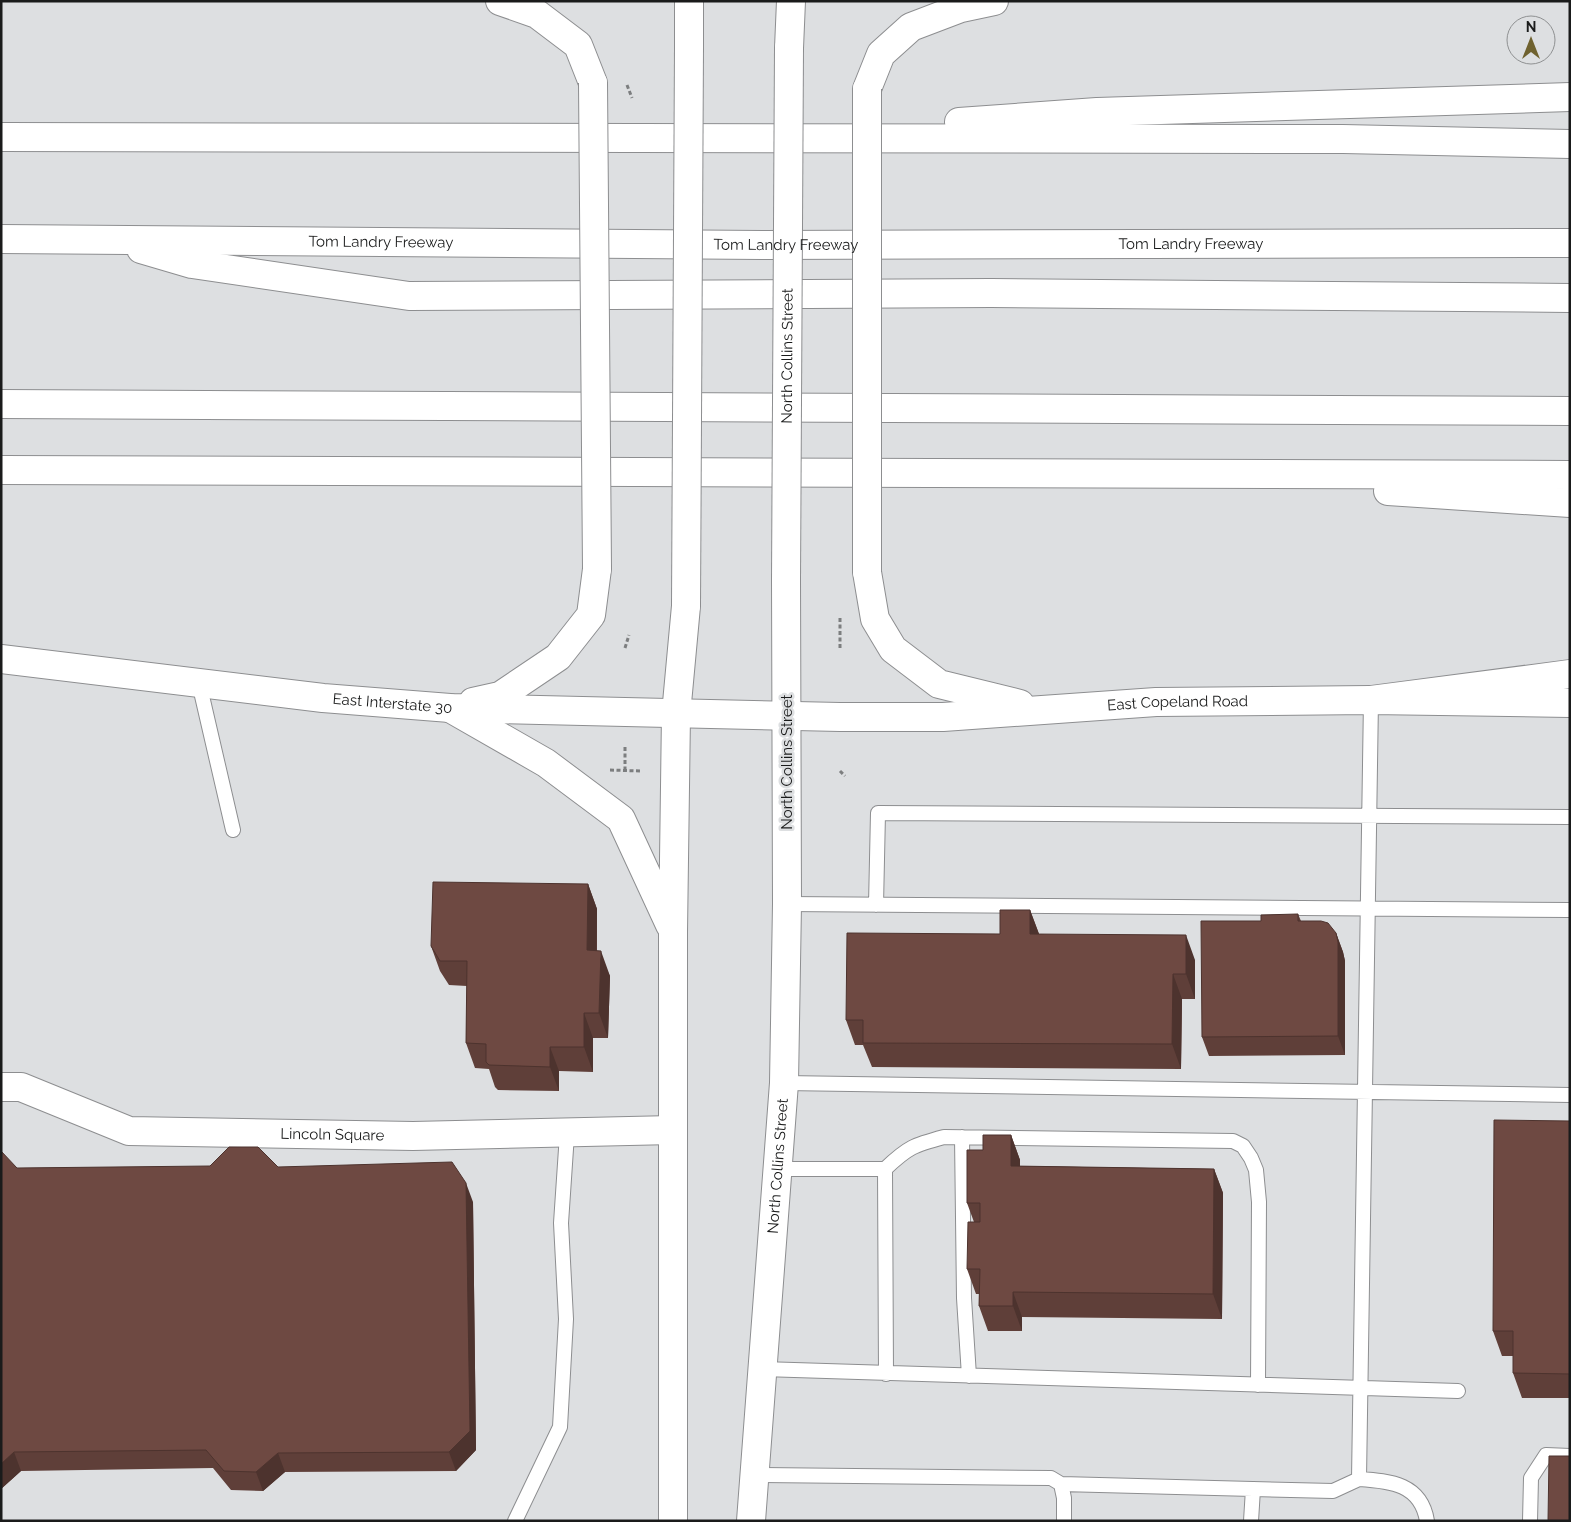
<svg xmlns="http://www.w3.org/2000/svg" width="1571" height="1522" font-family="Raleway,sans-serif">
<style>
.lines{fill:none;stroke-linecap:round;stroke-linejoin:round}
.lane-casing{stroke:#8d8e90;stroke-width:16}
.street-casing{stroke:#8d8e90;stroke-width:30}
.secondary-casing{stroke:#8d8e90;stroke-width:30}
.primary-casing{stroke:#8d8e90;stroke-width:30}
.highway-casing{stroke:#8d8e90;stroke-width:30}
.path{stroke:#7c7e7f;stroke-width:3;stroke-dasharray:4 2.5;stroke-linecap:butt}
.lane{stroke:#fff;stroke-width:14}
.street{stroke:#fff;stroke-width:28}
.secondary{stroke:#fff;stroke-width:28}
.primary{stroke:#fff;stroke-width:28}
.highway{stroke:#fff;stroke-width:28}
.secondary-bridge-casing{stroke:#8d8e90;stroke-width:30;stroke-linecap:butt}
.primary-bridge-casing{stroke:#8d8e90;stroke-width:30;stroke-linecap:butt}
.secondary-bridge{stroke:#fff;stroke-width:28}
.primary-bridge{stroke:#fff;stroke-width:28}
.wall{fill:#5f3f39}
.shaded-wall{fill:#4d332e}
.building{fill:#6e4942;stroke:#4d332e}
.labels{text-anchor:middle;stroke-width:5;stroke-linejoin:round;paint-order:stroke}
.street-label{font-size:15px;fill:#1a1b1b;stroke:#dddfe1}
</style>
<rect width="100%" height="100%" fill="#dddfe1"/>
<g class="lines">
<defs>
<path id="lane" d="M199,683L233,830
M787,904L1570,910
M876,905L878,813L1570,817
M784,1083L1570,1095
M962,1137L964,1298L969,1376
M777,1169H885C908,1147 914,1145 944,1137L1233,1141L1243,1146L1251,1158L1256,1170L1259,1202L1258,1385
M885,1169L886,1374
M762,1369L1458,1391
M755,1475L1051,1478L1061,1484L1064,1498V1521
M1359,1479C1391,1481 1421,1484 1427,1521
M1061,1484L1333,1491L1359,1479L1371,700
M515,1521L560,1427L566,1319L561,1223L567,1134
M1251,1521L1253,1489
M1530,1521L1531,1478L1546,1455L1570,1456"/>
<g id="street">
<path id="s1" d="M1,1087H21L129,1131L413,1136L673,1130"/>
</g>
<g id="secondary">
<path d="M500,1L537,14L578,45L593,83"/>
<path d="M867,89L881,54L911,27L961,8L994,1"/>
<path d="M867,572L875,619L893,649L939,684L1020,704"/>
<path id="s2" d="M1,659L323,698L450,708L840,717H943L1156,702L1371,700L1570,703"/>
<path d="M473,702L500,696L558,657L591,615L597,569"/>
</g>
<g id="primary">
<path d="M689,47V1"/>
<path d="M789,48L791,1"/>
<path d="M450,708L546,763L621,819L670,925"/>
<path d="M673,1521V932L676,714L686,606"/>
<path id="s3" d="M751,1521L784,1083L787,904L786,580"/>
</g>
<g id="highway">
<path d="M959,122L1097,112L1570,97"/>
<path d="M1,137L1343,139L1570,144"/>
<path id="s4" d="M1,239L762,245L1570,243"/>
<path d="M141,249L192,264L409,296L991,293L1570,298"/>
<path d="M1,404L1570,411"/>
<path d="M1,470L1570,475"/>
<path d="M1388,491L1570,503"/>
<path d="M1371,700L1570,674"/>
</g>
</defs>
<use href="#lane" class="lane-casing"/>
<use href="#street" class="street-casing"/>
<use href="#secondary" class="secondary-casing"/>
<use href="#primary" class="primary-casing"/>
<use href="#highway" class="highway-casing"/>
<path class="path" d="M627,85L632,98
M625,648L629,635
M840,648V616
M625,747V771
M610,770L641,771
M840,771L845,776"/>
<use href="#lane" class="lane"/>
<use href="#street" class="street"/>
<use href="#secondary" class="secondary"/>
<use href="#primary" class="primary"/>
<use href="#highway" class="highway"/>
<defs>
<path id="secondary-bridge" d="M593,83L597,569
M867,572V89"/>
<g id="primary-bridge">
<path id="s5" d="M786,580L789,48"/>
<path d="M686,606L689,47"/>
</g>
</defs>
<use href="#secondary-bridge" class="secondary-bridge-casing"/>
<use href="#primary-bridge" class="primary-bridge-casing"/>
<use href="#secondary-bridge" class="secondary-bridge"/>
<use href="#primary-bridge" class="primary-bridge"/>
</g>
<path class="wall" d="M588,884L597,909V951L610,976L608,1038H593V1072L559,1071V1091L498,1090L495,1087L489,1069L475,1068L466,1043L467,986L449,985L440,971L431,946Z
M1030,910L1039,934L1195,960V999H1182L1181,1069L872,1067L863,1045H855L846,1020L1000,934Z
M1298,914L1301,921L1336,933L1343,952L1345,961V1055L1209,1056L1202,1037L1261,921Z
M1570,1121V1398H1522L1513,1373V1356H1502L1493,1331Z
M1011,1135L1020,1160V1166L1214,1169L1223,1193L1222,1319L1022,1317V1331H988L979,1306V1294H976L967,1269L974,1222L967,1203L983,1150Z
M278,1167L473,1202L476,1450L456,1471L285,1472L263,1491L231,1490L213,1468L21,1471L1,1489L17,1168Z"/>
<path class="shaded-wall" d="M588,884L597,909L596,975L587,950Z
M1030,910L1039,934H1030Z
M1336,933L1343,952L1345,961V1055L1338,1036Z
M1186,935L1195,960V999L1186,974Z
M601,951L610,976L608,1038L599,1013Z
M1173,974L1182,999L1181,1069L1172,1044Z
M584,1013L593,1038V1072L584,1047Z
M550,1047L559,1071V1091L550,1067Z
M1011,1135L1020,1160V1190L1011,1166Z
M1214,1169L1223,1193L1222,1319L1213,1294Z
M466,1183L473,1202L476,1450L456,1471L449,1452Z
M1013,1292L1022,1317V1331L1013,1306Z
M14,1452L21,1471L1,1489V1464Z
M278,1453L285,1472L263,1491L256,1472Z"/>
<path class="building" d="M433,882L588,884L587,950L601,951L599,1013H584V1047H550V1067L489,1065L486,1062V1044L466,1043L467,961H440L431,946Z
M1000,910H1030V934L1186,935V974H1173L1172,1044L863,1043V1020H846L847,933L1000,934Z
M1298,914V921H1321L1328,923L1336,933L1338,942V1036L1202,1037L1201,921H1261V915Z
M1494,1120L1570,1121V1374L1513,1373V1331H1493Z
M983,1135H1011V1166L1214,1169L1213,1294L1013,1292V1306H979L980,1269H967L968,1222H980V1203H967V1150H983Z
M229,1147H258L278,1167L452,1162L466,1183L470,1431L449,1452L278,1453L256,1472L224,1471L206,1450L14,1452L1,1464V1151L17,1168L210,1166Z
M1549,1456H1570V1521H1548Z"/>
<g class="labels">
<g class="street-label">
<text dy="5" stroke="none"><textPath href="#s4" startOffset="380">Tom Landry Freeway</textPath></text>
<text dy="5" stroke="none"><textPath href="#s4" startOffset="1190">Tom Landry Freeway</textPath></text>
<text dy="5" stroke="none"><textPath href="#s4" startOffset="785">Tom Landry Freeway</textPath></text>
<text dy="5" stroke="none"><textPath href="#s5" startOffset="224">North Collins Street</textPath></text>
<text dy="5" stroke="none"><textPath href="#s2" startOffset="394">East Interstate 30</textPath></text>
<text dy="5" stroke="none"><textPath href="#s2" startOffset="1180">East Copeland Road</textPath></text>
<text transform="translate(787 762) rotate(-90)" y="5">North Collins Street</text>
<text dy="5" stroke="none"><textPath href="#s1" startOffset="340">Lincoln Square</textPath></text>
<text dy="5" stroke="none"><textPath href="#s3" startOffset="356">North Collins Street</textPath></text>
</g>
</g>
<rect width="1571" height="1522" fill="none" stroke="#1a1b1b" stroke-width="5"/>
<g transform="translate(1531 40)"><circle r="24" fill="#dddfe1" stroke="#8f9192"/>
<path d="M0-4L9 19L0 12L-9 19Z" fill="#6f622f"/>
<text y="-8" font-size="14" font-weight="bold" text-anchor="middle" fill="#1a1b1b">N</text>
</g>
</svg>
